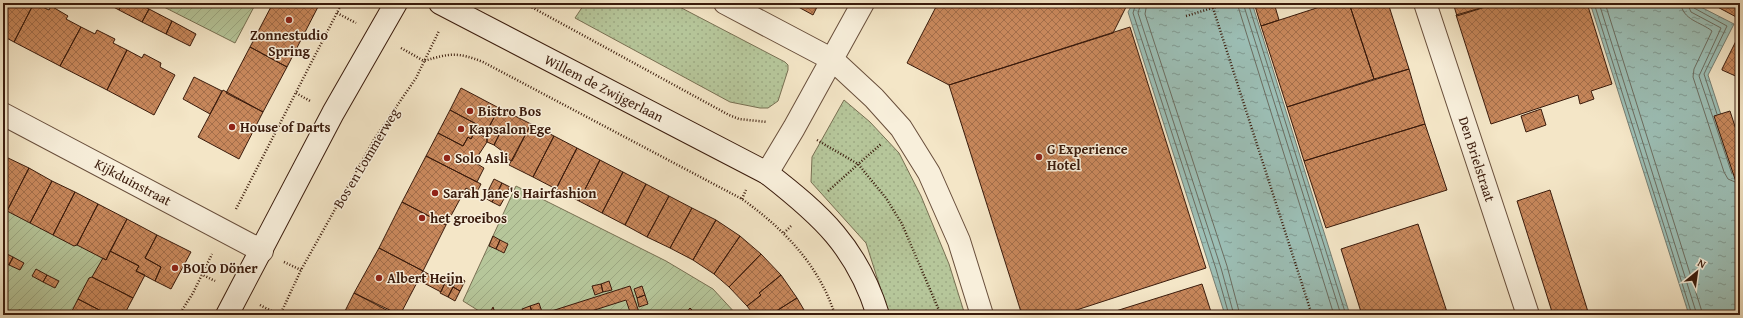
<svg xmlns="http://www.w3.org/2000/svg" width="1743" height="318" font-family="'Gentium Book Plus',serif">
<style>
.grass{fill:url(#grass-dots);stroke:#787053}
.garden{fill:url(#garden-furrows);stroke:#787053}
.water{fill:url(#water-ripples);stroke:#757d72}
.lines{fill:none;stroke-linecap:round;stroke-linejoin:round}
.shore{stroke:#6b6d61;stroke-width:1}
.building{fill:url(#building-cross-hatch);stroke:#3a1b0c}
.street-casing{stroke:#684e3b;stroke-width:24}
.secondary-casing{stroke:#3a1b0c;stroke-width:24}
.path{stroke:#3a1b0c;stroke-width:2.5;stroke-dasharray:1 2;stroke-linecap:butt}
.street{stroke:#f8efdb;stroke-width:22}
.secondary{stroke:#f8efdb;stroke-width:22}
.poi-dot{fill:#8f2418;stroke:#f8efdb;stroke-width:1.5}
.labels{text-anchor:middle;stroke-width:3;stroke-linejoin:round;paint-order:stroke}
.poi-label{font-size:14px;font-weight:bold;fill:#3a1b0c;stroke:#f8efdb;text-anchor:start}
.street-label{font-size:14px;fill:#3a1b0c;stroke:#f8efdb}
</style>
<defs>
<pattern id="grass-dots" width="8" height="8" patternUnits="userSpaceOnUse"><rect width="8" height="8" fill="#b6c69a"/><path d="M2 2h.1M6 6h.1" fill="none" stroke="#9daa84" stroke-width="1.8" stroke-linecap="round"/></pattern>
<pattern id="garden-furrows" width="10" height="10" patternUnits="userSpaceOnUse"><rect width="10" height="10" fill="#b6c69a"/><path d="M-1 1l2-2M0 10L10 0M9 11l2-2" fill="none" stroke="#9daa84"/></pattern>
<pattern id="water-ripples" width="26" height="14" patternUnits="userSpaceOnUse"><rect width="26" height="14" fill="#9cbfb6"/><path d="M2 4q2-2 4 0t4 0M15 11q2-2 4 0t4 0" fill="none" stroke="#809a92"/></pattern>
<pattern id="building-cross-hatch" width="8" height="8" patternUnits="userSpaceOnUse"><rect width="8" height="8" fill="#c7875b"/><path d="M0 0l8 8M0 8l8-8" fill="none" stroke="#a36e4a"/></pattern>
</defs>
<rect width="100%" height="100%" fill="#f4e6c7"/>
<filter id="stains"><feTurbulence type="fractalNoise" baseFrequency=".005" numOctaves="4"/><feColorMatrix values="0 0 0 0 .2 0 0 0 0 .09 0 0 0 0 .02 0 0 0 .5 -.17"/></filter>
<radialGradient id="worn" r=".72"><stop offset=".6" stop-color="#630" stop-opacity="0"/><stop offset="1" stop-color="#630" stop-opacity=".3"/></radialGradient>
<path class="grass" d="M596,3H672L785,62L788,65V70L778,101L768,108H760L730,102L575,18L583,6Z
M844,100L870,122L899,153L921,196L949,264L965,315H889L866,243L811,182L812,157Z"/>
<path class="garden" d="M156,3H256L235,43Z
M3,185L139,246L98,315H3Z
M516,186L666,261L713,289L737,315H480L479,311L463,301Z"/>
<path class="water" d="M1133,3H1252L1350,315H1225L1128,12Z
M1590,3H1693L1734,24L1708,75L1740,173V315H1689Z"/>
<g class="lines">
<path class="shore" d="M1136,3L1133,13L1216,269L1229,315
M1141,3L1138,13L1221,268L1234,315
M1147,3L1145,14L1227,266L1240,315
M1237,3L1334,315
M1243,3L1341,315
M1248,3L1346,315
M1594,3L1692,315
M1599,3L1697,315
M1605,3L1703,315
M1681,3C1682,20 1701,22 1712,31L1694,69L1693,77L1724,172L1728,179L1735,182
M1687,3L1691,12L1721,28L1699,76L1732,174
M1692,3L1694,8L1727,26L1704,74L1717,114"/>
</g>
<path class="building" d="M9,3H34L14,42L3,36V8Z
M34,3L49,10L51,6L68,16L66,19L81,27L60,66L14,42Z
M106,3H122L119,10Z
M122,3H137L149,9L142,22L119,10Z
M273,3H320L287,67L250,47Z
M791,3H819L813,15Z
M938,3H1128L1113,33L949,85L907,63Z
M1264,3H1274L1279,20L1261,26L1255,6Z
M1332,3H1349L1374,79L1287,107L1261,26Z
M1349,3H1388L1409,69L1374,79Z
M1453,3H1498L1457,16Z
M1498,3H1587L1612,84L1591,91L1594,99L1580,104L1578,95L1491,124L1456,15Z
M1710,3H1740V19Z
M149,9L172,21L166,34L142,22Z
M172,21L196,34L190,46L166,34Z
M81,27L95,34L97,30L115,39L113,43L127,50L107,90L60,66Z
M1130,27L1206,268L1061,315H1022L949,85Z
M1740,33V78L1722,70V69Z
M250,47L287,67L263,112L226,93Z
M127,50L142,58L144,54L161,63L160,67L175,75L154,115L107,90Z
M1409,69L1425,124L1304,161L1287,107Z
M194,77L222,91L210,114L183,99Z
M461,88L499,108L489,127L500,133L494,145L487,142V138L475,132L478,125L450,110Z
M223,90L263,112L239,159L198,137Z
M499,108L531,124L512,161L503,157L502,151L494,145L500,133L489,127Z
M1541,109L1546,125L1526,132L1521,116Z
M450,110L478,125L471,139L468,137L463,146L438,133Z
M1730,111L1740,142V194L1714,116Z
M531,124L554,136L533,177L509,165Z
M1425,124L1447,190L1326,228L1304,161Z
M475,132L487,138V142L474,162L484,168L477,182L426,156L438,133L463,146L468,137L471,139Z
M554,136L577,148L556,189L533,177Z
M577,148L600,160L579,201L556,189Z
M426,156L481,184L476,194L466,188L446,225L402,202Z
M6,157L29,168L7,211L3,209V163Z
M600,160L623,172L602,213L579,201Z
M29,168L52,181L30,223L7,211Z
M623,172L646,184L625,225L602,213Z
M494,179L502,183L497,193L489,189Z
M52,181L75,192L53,235L30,223Z
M502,183L510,187L505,197L497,193Z
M646,184L669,196L647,237L625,225Z
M489,189L497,193L492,202L485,198Z
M1550,190L1589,315H1553L1517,201Z
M75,192L98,204L77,245L74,246L53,235Z
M497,193L505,197L500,206L492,202Z
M669,196L692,208L670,248L647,237Z
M402,202L446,225L423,271L379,248Z
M98,204L127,219L106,260L77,245Z
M692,208L716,220L693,260L670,248Z
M127,219L157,235L145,258L161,267L155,281L136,271L139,266L110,251Z
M716,220L740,236L714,274L693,260Z
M1418,224L1448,315H1362L1341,249Z
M157,235L191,252L171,289L155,281L161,267L145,258Z
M493,236L500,240L496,249L489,246Z
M740,236L761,254L729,287L714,274Z
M500,240L508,244L504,253L496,249Z
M379,248L423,271L400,315L354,293Z
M110,251L139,266L136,271L145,275L133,298L92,277L103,258L106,260Z
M3,252L13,257L9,265L3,262Z
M761,254L781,275L759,293L761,295L747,306L729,287Z
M13,257L24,263L20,270L9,265Z
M36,269L47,275L43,282L32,276Z
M423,271L445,283L441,292L418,280Z
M450,273L458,277L453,287L445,283Z
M47,275L59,281L55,288L43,282Z
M781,275L797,298L770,315H754L747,306L761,295L759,293Z
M92,277L133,298L124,315H109L78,299L89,278Z
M458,277L465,281L460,291L453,287Z
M609,281L612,290L603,292L601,284Z
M445,283L453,287L448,297L440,293Z
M601,284L603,292L595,295L592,286Z
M1202,284L1212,315H1103Z
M630,286L640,315H631L626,300L579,315H539Z
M642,286L645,295L637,298L634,289Z
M453,287L460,291L455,301L448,297Z
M354,293L396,315H343Z
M645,295L648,304L639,307L637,298Z
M797,298L807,315H770Z
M78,299L109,315H70Z
M539,303L542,312L533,315L530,306Z
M530,306L533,315H524L522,309Z
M493,307L496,315H489Z
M690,308L695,313L693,315H684Z
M20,310L23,315H10L9,313Z"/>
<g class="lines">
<defs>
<path id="street" d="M725,3L833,60L874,98L901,128L929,173L959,241L982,315
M1425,3L1528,315
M3,114L262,251
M767,173L794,128L863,3"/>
<path id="secondary" d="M440,3L767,173C821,215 857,247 878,315
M227,315L333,113L396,3"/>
</defs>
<use href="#street" class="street-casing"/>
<use href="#secondary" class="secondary-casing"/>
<path class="path" d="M524,3L729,115L739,119L767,122
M1213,8L1312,315
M337,13L356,23
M1186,16L1229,3
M401,48L424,61C450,53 458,52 483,62L742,199C784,229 819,265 835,315
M296,93L310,101
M817,140L858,164L886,198L902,224L941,315
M828,191L881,144
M742,199L746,190
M236,209L342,3
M784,233L791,226
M284,262L301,270
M201,274L215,281
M260,305L279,315
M179,315L193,293L212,254
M280,315L301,270L375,138L416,78L439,31"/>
<use href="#street" class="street"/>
<use href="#secondary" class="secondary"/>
</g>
<g class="poi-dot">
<circle cx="289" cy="20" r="4"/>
<circle cx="470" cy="111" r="4"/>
<circle cx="232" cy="127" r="4"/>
<circle cx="461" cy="129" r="4"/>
<circle cx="1039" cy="157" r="4"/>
<circle cx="447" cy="158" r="4"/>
<circle cx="435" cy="193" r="4"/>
<circle cx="422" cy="218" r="4"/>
<circle cx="175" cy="268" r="4"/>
<circle cx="379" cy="278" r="4"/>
</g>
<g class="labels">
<g class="poi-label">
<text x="289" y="40" text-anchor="middle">Zonnestudio<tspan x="289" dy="16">Spring</tspan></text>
<text x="478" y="116">Bistro Bos</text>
<text x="240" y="132">House of Darts</text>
<text x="469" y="134">Kapsalon Ege</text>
<text x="1047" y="154">G Experience<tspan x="1047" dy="16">Hotel</tspan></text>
<text x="455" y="163">Solo Asli</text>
<text x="443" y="198">Sarah Jane's Hairfashion</text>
<text x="430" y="223">het groeibos</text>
<text x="183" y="273">BOLO Döner</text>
<text x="387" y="283">Albert Heijn</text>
</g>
<g class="street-label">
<text transform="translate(604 88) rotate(27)" y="5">Willem de Zwijgerlaan</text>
<text transform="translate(366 158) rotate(-59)" y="5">Bos en Lommerweg</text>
<text transform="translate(1477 159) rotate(72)" y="5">Den Brielstraat</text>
<text transform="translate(133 182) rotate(28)" y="5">Kijkduinstraat</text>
</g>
</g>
<rect width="1743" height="318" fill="none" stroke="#f4e6c7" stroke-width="16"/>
<rect x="4" y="4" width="1735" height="310" fill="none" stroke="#3a1b0c" stroke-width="2"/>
<rect x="8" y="8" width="1727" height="302" fill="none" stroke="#3a1b0c"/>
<g transform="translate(1697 272) rotate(29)" stroke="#f8efdb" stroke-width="3" paint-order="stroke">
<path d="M0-3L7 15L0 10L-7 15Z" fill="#3a1b0c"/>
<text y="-6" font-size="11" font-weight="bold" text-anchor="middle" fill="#3a1b0c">N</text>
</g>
<rect width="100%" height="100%" filter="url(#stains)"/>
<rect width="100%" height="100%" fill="url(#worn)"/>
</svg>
